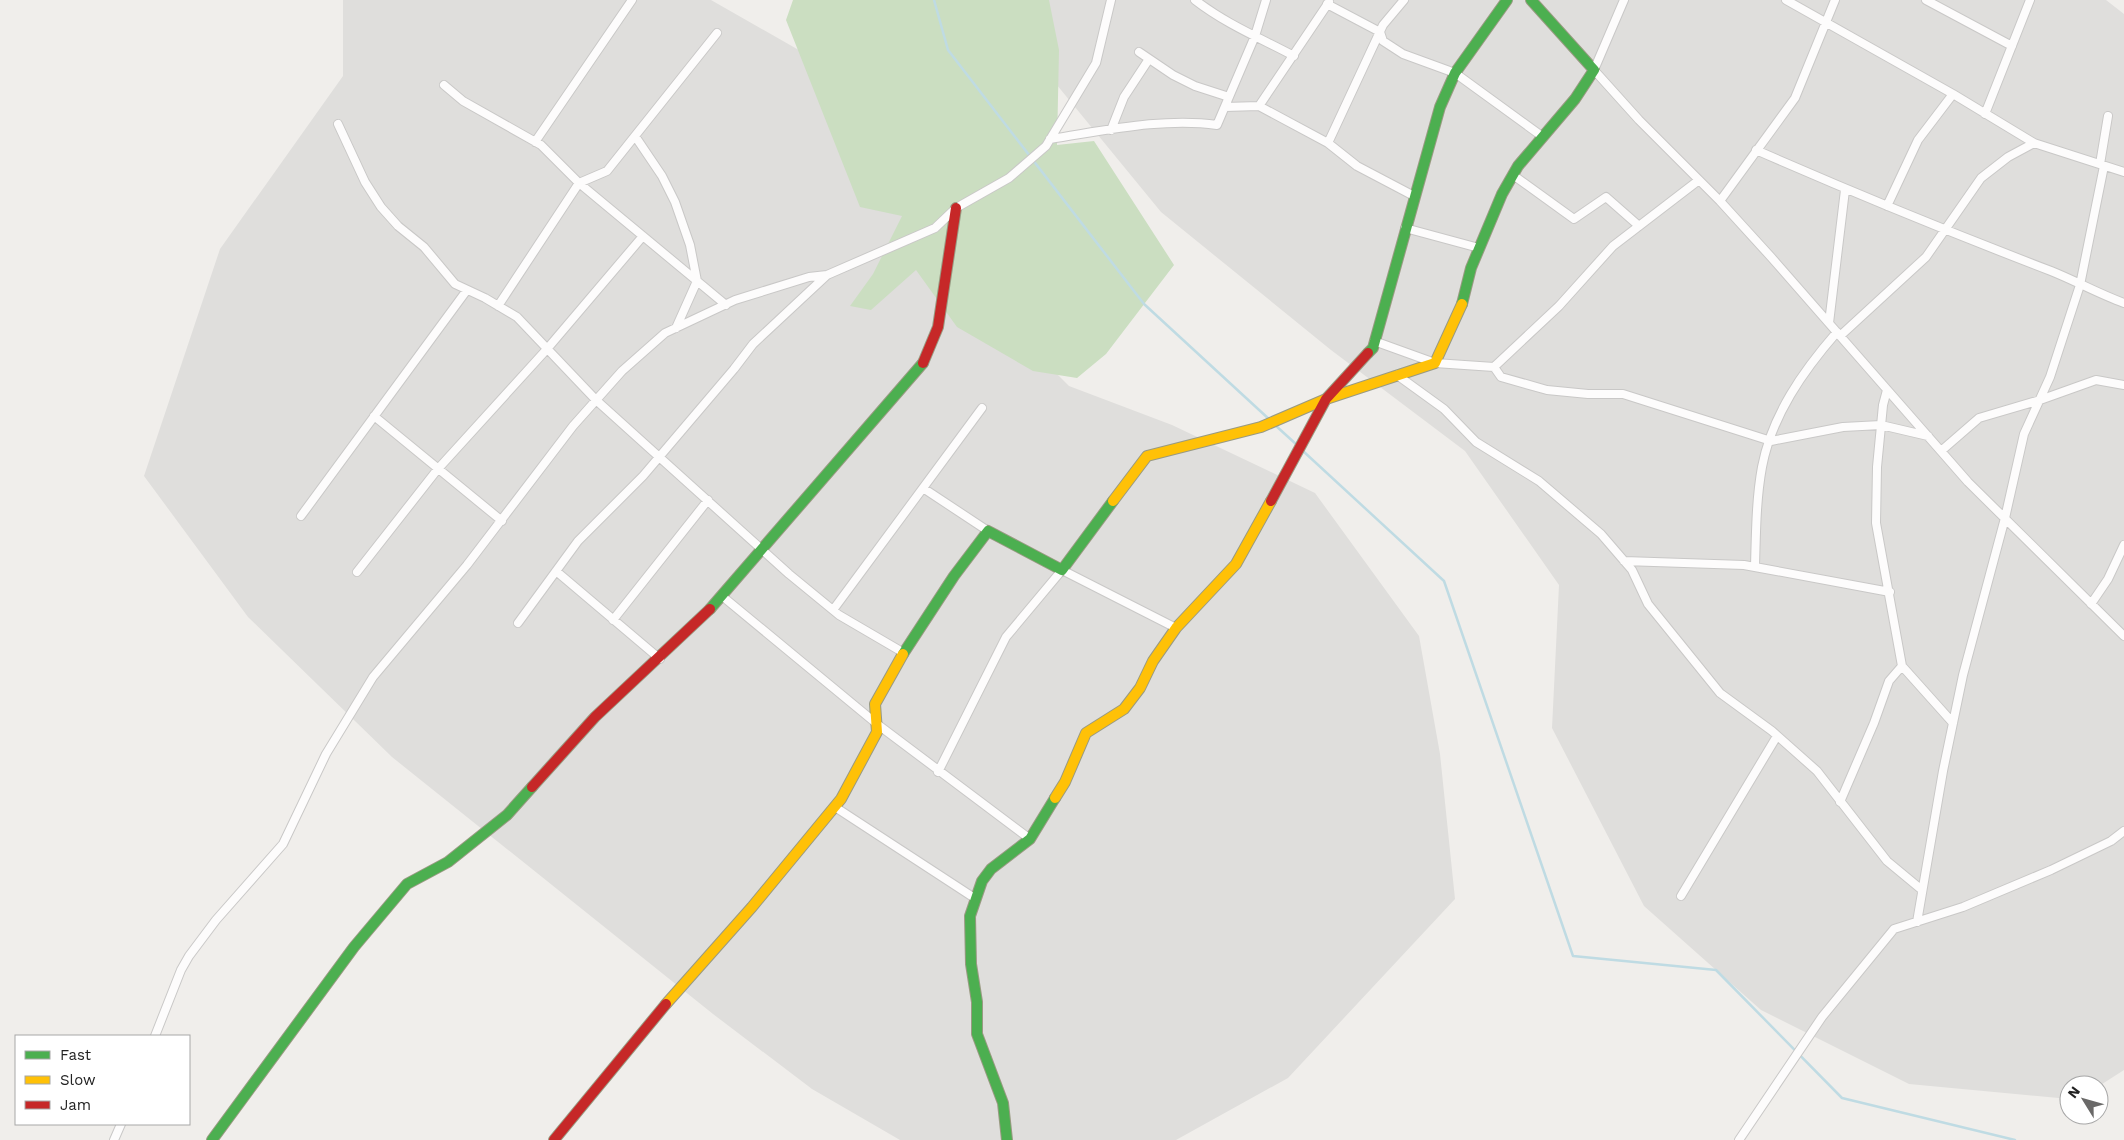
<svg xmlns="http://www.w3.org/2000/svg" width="2124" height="1140" font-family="'Work Sans',sans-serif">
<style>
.residential{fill:#dfdedc}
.forest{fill:#cbdec1}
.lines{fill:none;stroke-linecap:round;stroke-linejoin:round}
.stream{stroke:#bfdbe3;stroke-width:2.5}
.street-casing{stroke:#c9c8c7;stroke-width:10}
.fast-casing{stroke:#999a82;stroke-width:12}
.slow-casing{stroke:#999a82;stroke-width:12}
.jam-casing{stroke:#999a82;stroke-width:12}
.street{stroke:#fdfcfc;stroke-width:8}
.fast{stroke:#4caf50;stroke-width:10}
.slow{stroke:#ffc107;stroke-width:10}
.jam{stroke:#c62828;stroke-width:10}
</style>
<rect width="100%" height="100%" fill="#f0eeeb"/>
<path class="residential" d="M343,0H711L804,53L944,261L1069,386L1172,425L1315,493L1419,636L1440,754L1455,899L1288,1078L1176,1140H900L812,1089L713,1014L392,757L248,617L144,476L220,249L343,76Z
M1042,0H2106L2124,14V1070L2099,1086L2069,1085V1099L1909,1084L1761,1010L1644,906L1552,728L1559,585L1465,451L1331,350L1161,212L1043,68Z"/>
<path class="forest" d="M793,0H1049L1059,50L1057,145L1094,141L1174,265L1106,354L1077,378L1033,371L957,327L916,270L871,310L850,306L873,274L902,216L860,207L786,20Z"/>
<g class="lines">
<path class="stream" d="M934,0L948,50L1144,304L1270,420
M1275,425L1297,445
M1303,451L1444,581L1573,956L1716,970L1842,1098L2015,1140"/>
<defs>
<path id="street" d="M1195,0C1226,24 1260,38 1294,56
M1624,0L1594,70L1639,120L1720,201L1771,257L1968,482L2124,636
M1786,0L1953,94L2034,143L2124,172
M1926,0L2012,46
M1327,4L1380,32L1383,41L1403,54L1455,73L1543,137
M1139,52L1173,75L1195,86L1229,97
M444,85L463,101L541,145L579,183L726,305
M1259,106L1329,2
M1225,107L1259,106L1328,143L1357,166L1414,196
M1985,114L2030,0
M338,124L365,182L381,207L398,226L424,247L455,284L485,298L517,317L596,400L789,574L839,615L904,653
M1111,130L1124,97L1149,59
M635,136L662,176L675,202L690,245L697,281L676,328
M1050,139C1103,131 1164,117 1217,125L1255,36L1266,0
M535,142L632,0
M1328,143L1383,25L1404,0
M1756,150C1854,193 1952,233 2051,271C2076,281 2099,294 2124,303
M2100,164L2108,116
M1513,175L1574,219L1606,197L1639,226
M1720,201L1795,98L1835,0
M1887,206L1918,140L1953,94
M1405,228L1479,248
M498,306L579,183L607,171L717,33
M1829,323L1845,190
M1840,336L1926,257L1981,178L2008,157L2034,143
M1374,341L1435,363L1494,367L1559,306L1613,246L1699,180
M1494,367L1501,377L1547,390L1588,394H1623L1771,441L1843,427L1881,425L1928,436
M1397,375L1444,409L1476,442L1539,481L1601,534L1632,570L1648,604L1720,693L1772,731L1817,771L1887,861L1922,890
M1887,390L1883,405L1877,467L1876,523L1902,666L1953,723
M374,416L502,521
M1941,451L1979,418L2040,400L2096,380L2124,385
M923,488L988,531
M301,516L467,290
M1624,561L1744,565L1890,592
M1755,566C1756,533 1756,500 1762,467C1772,415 1803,371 1837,332
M556,571L660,659
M357,572L437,470L547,349L643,236
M722,596L877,724L1030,839
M2091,604L2108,579L2124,545
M833,610L982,408
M613,620L708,500
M518,623L578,541L643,476L734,369L753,344L827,275L935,228L956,208L1009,178L1046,146L1096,63L1111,0
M938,772L1006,637L1062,570L1176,628
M1840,802L1874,723L1889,681L1902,666
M835,807L976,899
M1681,896L1777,736
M1917,922L1943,771L1963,675L2005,518L2024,434L2050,377L2080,285L2104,166
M155,1036L181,970L189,956L216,920L283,844L326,754L373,677L467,565L573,426L622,371L665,333L735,300L809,277L827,275
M114,1140L121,1124
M1739,1140L1822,1017L1894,929L1963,907L2051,870L2111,841L2124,831"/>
<path id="fast" d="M1462,304L1471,268L1502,194L1518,166L1575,99L1594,70L1531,0
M1368,353L1373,348L1440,107L1455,73L1507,0
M710,609L923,363
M903,654L954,576L988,531L1062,570L1113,501
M212,1140L354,947L407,884L448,862L507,815L532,787
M1007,1140L1003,1103L977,1034V1002L971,964L970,916L982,881L991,869L1030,839L1055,798"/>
<path id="slow" d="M1113,501L1147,456L1261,427L1326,399L1435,363L1462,304
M1055,798L1065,782L1086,733L1124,709L1140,688L1153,661L1176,628L1236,564L1271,501
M666,1004L752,907L841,799L877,732L875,704L903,654"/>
<path id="jam" d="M923,363L938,327L956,208
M1271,501L1326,399L1368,353
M532,787L595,717L710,609
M554,1140L666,1004"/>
</defs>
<use href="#street" class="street-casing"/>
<use href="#fast" class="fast-casing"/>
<use href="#slow" class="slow-casing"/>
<use href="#jam" class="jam-casing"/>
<use href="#street" class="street"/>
<use href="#fast" class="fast"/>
<use href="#slow" class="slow"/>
<use href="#jam" class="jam"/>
</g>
<rect x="15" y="1035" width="175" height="90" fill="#ffffff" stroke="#a7a7a7"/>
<rect x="25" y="1051" width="25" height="8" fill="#4caf50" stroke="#a7a7a7"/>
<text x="60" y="1060" font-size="15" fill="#222222">Fast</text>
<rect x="25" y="1076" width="25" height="8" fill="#ffc107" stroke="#a7a7a7"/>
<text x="60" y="1085" font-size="15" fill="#222222">Slow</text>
<rect x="25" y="1101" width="25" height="8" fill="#c62828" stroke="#a7a7a7"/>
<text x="60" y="1110" font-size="15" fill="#222222">Jam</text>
<g transform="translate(2084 1100) rotate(307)"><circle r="24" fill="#ffffff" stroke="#a7a7a7"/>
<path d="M0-4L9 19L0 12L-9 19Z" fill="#6a6968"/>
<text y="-8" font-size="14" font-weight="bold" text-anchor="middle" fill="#222222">N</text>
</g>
</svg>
